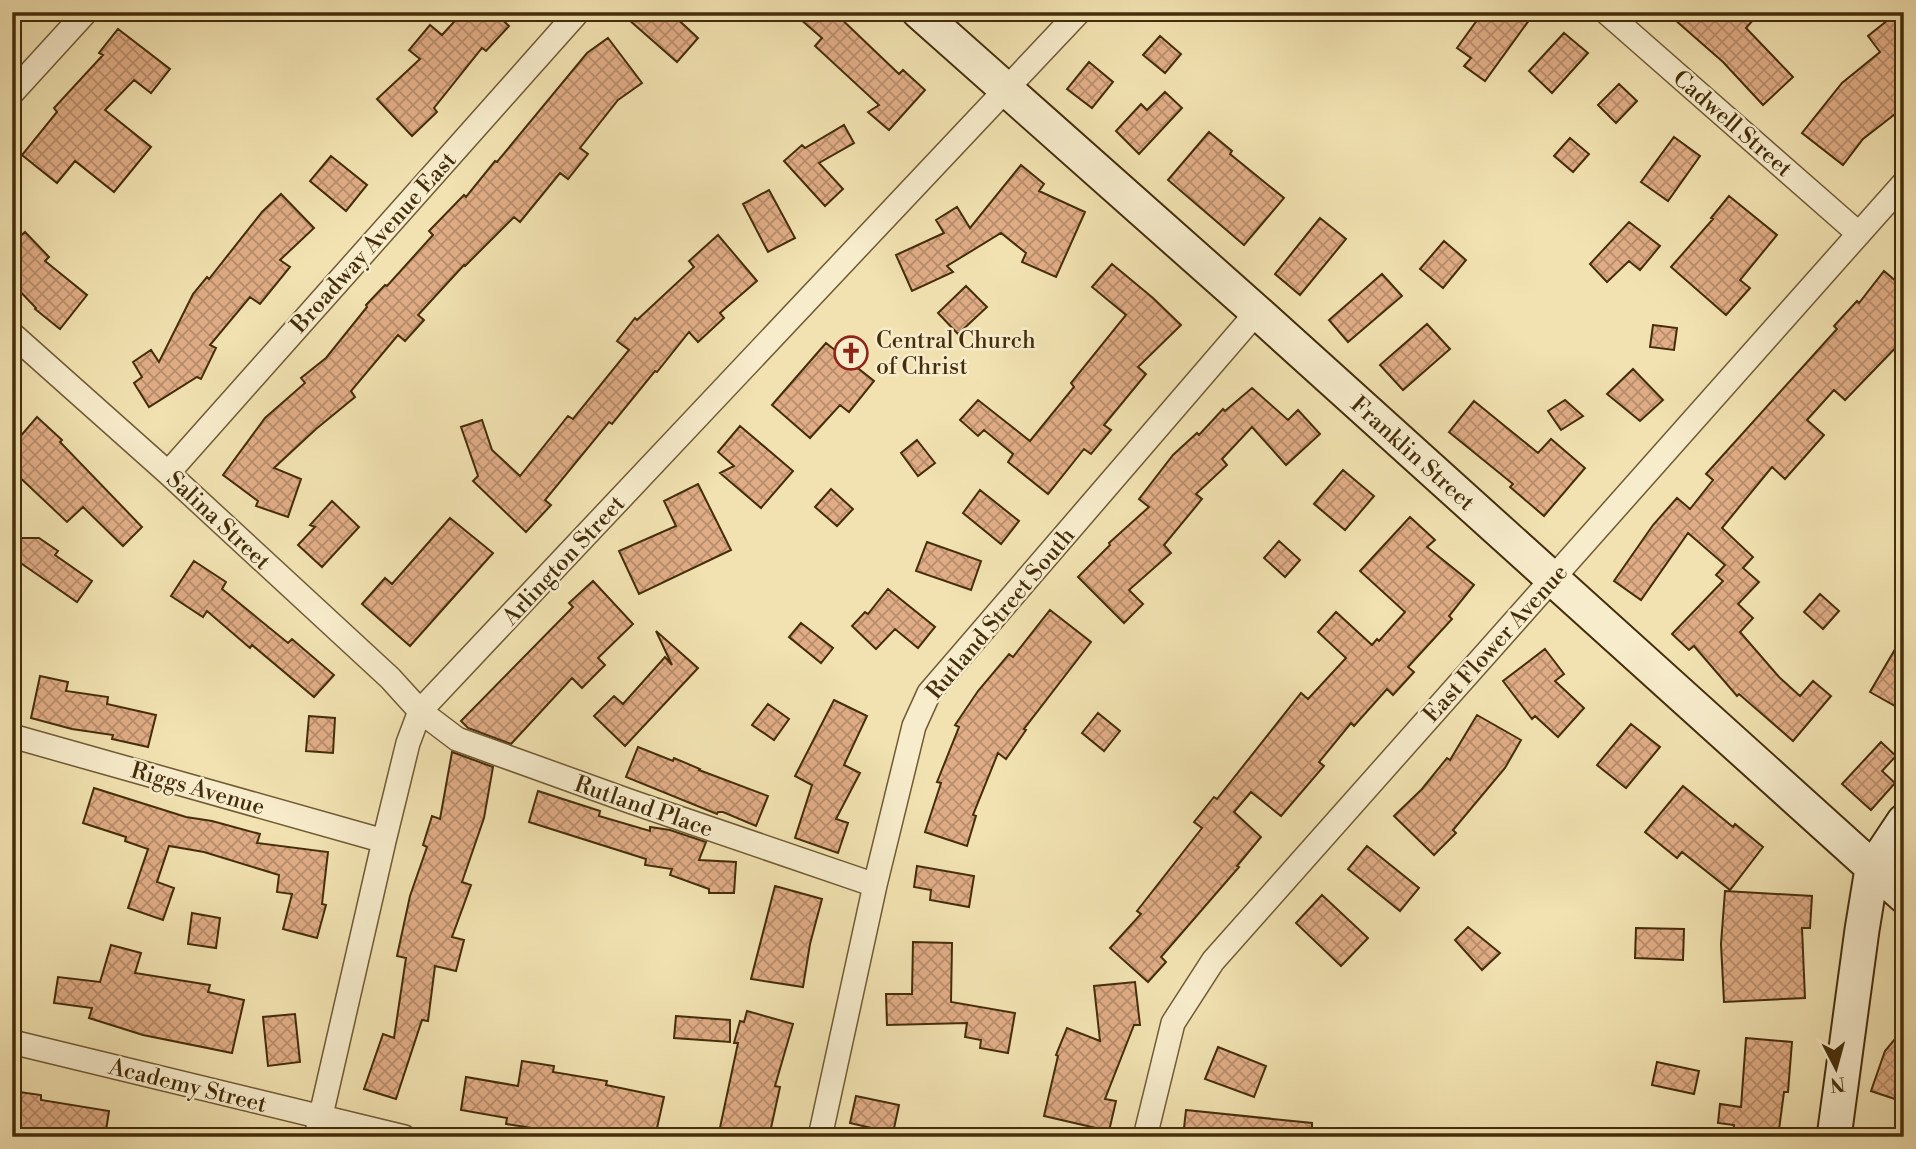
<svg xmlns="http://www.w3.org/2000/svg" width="1916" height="1149" font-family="'Libre Bodoni',serif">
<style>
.building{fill:url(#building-cross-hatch);stroke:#442d0a;stroke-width:2}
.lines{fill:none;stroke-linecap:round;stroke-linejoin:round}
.street-casing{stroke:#705a34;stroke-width:26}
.secondary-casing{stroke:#442d0a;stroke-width:37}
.street{stroke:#f7eccc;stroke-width:23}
.secondary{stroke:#f7eccc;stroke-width:33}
.labels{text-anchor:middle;stroke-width:5;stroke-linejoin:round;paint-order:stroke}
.street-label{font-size:23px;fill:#442d0a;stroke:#f7eccc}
.poi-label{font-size:23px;fill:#442d0a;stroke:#f7eccc;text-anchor:start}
</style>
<defs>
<pattern id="building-cross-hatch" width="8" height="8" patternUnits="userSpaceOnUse" patternTransform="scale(1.75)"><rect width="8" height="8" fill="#e1ad86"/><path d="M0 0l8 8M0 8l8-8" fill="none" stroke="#b88d6c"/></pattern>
</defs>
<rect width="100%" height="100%" fill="#f2e2b1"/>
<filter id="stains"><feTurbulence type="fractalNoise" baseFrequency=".00286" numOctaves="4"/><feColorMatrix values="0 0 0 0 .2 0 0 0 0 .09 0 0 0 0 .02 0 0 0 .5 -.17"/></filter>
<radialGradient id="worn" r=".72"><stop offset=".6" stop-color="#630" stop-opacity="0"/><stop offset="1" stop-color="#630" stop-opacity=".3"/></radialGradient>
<path class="building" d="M463,12H494L509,26L486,51L482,48L434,108L437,112L412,136L377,99L420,59L409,50L430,25L442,35Z
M620,12H670L698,38L677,62Z
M792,12H834L899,74L903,70L925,90L889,130L868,112L879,105L815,46L822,38Z
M1483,12H1535L1485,81L1464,66L1471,58L1457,48Z
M1666,12H1760L1746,28L1793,77L1763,105L1723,62Z
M1898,12H1904V107L1863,139L1843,165L1802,133L1842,83L1880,52L1868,36Z
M118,29L170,69L151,93L134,80L105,110L151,147L114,192L75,161L57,183L22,155L57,112L54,108L103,55L99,53Z
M1564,33L1588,53L1552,93L1529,71Z
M1160,36L1181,54L1165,73L1143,55Z
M608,38L642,83L618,100L580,148L588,154L568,179L560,173L520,222L514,217L465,266L464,265L418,315L424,320L405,341L398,335L351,391L355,397L316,429L274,468L301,479L288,517L256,506L258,501L223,475L265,418L305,383L301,378L326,358L367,307L366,305L385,285L387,286L433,235L429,231L464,195L466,197L495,161L497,162L587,53Z
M1089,62L1113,82L1092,108L1067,89Z
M1619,84L1637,101L1616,123L1598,105Z
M1165,92L1182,108L1139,154L1116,131L1141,104L1147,110Z
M844,125L854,143L819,163L843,189L825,206L784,161L802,145L805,148Z
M1209,132L1232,151L1230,154L1284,198L1244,245L1168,180Z
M1674,137L1700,156L1668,201L1641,182Z
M1570,138L1589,154L1573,172L1554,156Z
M331,156L367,185L346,211L310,181Z
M1021,165L1044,184L1039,191L1085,212L1056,277L1022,262L1026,253L1001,233L947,266L953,272L912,291L896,255L944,233L936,220L957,207L970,228Z
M769,190L795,238L768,252L743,204Z
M281,194L314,228L280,260L290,267L260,304L250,297L210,345L216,348L201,379L197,377L149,407L134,383L142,377L133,362L151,350L159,362L193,294L207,277L209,279L262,212Z
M1729,196L1777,235L1740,280L1750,288L1726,315L1671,267L1713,219L1711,218Z
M1320,218L1346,239L1300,295L1275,274Z
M1629,222L1660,246L1640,270L1629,261L1607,282L1590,264Z
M25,232L49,257L45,261L87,295L60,329L35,309L36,308L12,283V244Z
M718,235L757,281L720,313L724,318L698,342L689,332L657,372L655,371L612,424L609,422L545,500L551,505L526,532L473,481L478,476L461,427L482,420L492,450L520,476L568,416L573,419L629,350L617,341L635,318L637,320L694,267L689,261Z
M1444,241L1466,260L1443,288L1420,269Z
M1112,264L1153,298L1181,325L1138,367L1146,374L1104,425L1111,430L1091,454L1084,449L1048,494L1008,462L1013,454L984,430L978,436L960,420L978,400L1030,441L1074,387L1071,383L1126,315L1092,287Z
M1884,271L1904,288V339L1845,400L1834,390L1807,420L1824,435L1785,479L1772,467L1722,528L1753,557L1743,568L1759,582L1738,604L1753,618L1740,632L1779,677L1800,696L1813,681L1831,696L1793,741L1739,694L1737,696L1694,646L1689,650L1672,634L1723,581L1716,575L1725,565L1688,533L1641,600L1614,581L1653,525L1677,498L1690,509L1713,480L1706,474L1837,329L1834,326L1857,301L1859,303Z
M1382,274L1402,296L1348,342L1329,320Z
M966,286L987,307L958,334L938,313Z
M1427,324L1450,349L1403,390L1380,365Z
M1653,325L1677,328L1674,350L1650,347Z
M826,343L874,381L849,412L840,405L810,438L772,405Z
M1633,369L1663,400L1640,421L1607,394Z
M1252,388L1288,420L1298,410L1320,434L1286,465L1252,427L1222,459L1227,465L1196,494L1202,499L1164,545L1171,553L1129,590L1143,604L1124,623L1078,577L1110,545L1109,543L1149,507L1139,499L1173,455L1197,433L1199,435L1223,409L1225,411Z
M1565,400L1583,416L1561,430L1548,411Z
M1474,401L1538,453L1551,439L1585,468L1544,516L1510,487L1513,484L1449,432Z
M37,417L62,440L60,442L142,527L123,546L83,507L67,522L12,470V446Z
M740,426L793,471L761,508L720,473L734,466L718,452Z
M917,440L935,463L918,476L901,453Z
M1343,470L1374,496L1345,530L1314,504Z
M698,484L731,550L639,594L619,551L676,526L664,501Z
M831,489L853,509L837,526L815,507Z
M980,490L1019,521L1001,544L963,513Z
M332,501L359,527L322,567L298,545L315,527L310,525Z
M1410,517L1435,540L1427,547L1474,585L1449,616L1452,619L1408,667L1414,672L1393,695L1387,689L1354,726L1351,723L1319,762L1324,766L1281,816L1251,792L1234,812L1261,837L1237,866L1239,867L1161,957L1166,962L1148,982L1110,948L1141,914L1137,911L1202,828L1194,822L1214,797L1217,799L1301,693L1308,699L1346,658L1318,632L1336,612L1372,645L1377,639L1379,641L1405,612L1360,571Z
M450,518L493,553L410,646L362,604L385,578L392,584Z
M12,538H39L58,551L55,555L92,581L77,602L12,557Z
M1279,541L1300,560L1285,577L1264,558Z
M927,542L981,561L971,590L916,571Z
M194,561L226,582L222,589L288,643L292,639L334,675L314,697L252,645L250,648L207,611L203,617L171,596Z
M593,581L633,624L598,658L605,665L582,688L572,678L511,744L468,728L461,721L573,607L569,603Z
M888,589L935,627L918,648L895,629L876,649L852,626L865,612L868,614Z
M1820,594L1839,611L1823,629L1804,612Z
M1050,610L1091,642L1024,729L1026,730L1006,759L998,753L973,815L976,816L967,846L925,832L941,783L937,782L959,727L955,725L978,691L1009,654L1013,657Z
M801,623L833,648L821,663L789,637Z
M656,631L698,668L625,746L594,716L614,696L623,704L665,657L672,665Z
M1904,634V711L1870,692Z
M1545,649L1564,674L1555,681L1584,708L1558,737L1535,716L1532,719L1503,681Z
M40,676L68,682L66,691L108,697L107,704L156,715L148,747L112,739L113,735L72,729L31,718Z
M834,700L867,716L844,765L860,773L836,819L848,823L838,853L795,838L812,785L795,776Z
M768,704L789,719L774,740L752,725Z
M1098,713L1120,731L1104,751L1082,733Z
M1477,715L1521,740L1505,768L1453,830L1456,833L1434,855L1394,816L1422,789L1447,758L1450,760Z
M309,716L335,718L333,753L306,751Z
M1631,724L1660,747L1626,788L1597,765Z
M1881,742L1896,756L1882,771L1895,783L1871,810L1842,784Z
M638,747L673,761L674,758L700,769L699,770L768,796L756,826L723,812H718L717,814L626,777Z
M452,752L493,767L484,818L462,882L471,885L452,937L464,940L456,971L435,966L428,1021L422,1020L396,1099L364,1089L383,1034L394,1038L406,958L397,956L410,896L427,847L423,845L432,816L440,819Z
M1683,786L1733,827L1735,824L1763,847L1730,890L1682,852L1677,858L1645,832Z
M94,788L186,817L212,821L260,834L257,843L328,852L322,904L326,905L317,938L283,929L292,894L277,892L279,875L204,852L169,846L157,882L174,888L163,920L128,908L148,849L125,841L126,837L83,823Z
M538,791L600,811L599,816L650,831V827L670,830L706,842L699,860L736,862L734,893H709V889L670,875L672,869L645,865L646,859L529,822Z
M1367,846L1419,888L1400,911L1348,869Z
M917,866L974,876L969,907L930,900L931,890L914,887Z
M775,886L822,899L810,944L803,987L751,979Z
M1725,891L1812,896L1810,928H1802L1805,998L1724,1002L1721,944Z
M1322,895L1368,938L1341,966L1296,923Z
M192,913L220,918L216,948L188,944Z
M1468,927L1500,953L1482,970L1455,940Z
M1636,928L1684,929L1683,960L1635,958Z
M913,942L952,943L951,1002L1015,1013L1008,1053L980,1048L981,1040L965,1037L967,1023L887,1025L886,994H912Z
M111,945L141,953L135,973L210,985L208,992L244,1000L232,1053L143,1035L89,1018L92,1008L54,1003L58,977L100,982Z
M1135,982L1140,1025H1134L1105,1099L1116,1101L1109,1131L1044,1116L1058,1056L1056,1055L1067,1028L1100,1041L1094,986Z
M747,1011L793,1024L775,1086L780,1087L769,1137H718L738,1043H734L740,1021L744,1022Z
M295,1014L300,1062L268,1066L263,1017Z
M676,1016L730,1020V1042L674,1038Z
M1904,1028V1102L1871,1091L1885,1051Z
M1746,1038L1792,1042L1788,1092H1784L1778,1137H1733L1734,1125L1718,1123L1720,1104L1741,1107Z
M1218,1047L1266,1066L1254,1097L1205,1079Z
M522,1061L554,1066L553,1072L607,1081L606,1085L664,1097L655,1137H564V1133L506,1124L507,1118L461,1110L466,1077L518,1086Z
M1657,1062L1699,1071L1694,1094L1652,1085Z
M12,1091L41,1095V1100L109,1111L105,1137H12Z
M856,1096L899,1105L893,1133L850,1123Z
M1186,1110L1312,1123V1137H1183Z"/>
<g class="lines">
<defs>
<path id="street" d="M1606,12L1859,234
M12,93L86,12
M12,334L168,473L390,678L420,711L457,739L632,802L875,885
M168,473L578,12
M12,736L384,841
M12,1042L404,1137
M316,1137L384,841L408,743L420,711L1079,12
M820,1137L875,885L914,726L929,693L1257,312
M1145,1137L1173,1023L1213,961L1904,183"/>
<path id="secondary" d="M919,12L1257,312L1904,896
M1834,1137L1862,930L1872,869L1904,821"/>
</defs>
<use href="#street" class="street-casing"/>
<use href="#secondary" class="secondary-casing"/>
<use href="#street" class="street"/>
<use href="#secondary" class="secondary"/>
</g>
<defs>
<symbol id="church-ring" viewBox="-11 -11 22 22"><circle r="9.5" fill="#f7eccc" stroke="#8f2418" stroke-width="1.5"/><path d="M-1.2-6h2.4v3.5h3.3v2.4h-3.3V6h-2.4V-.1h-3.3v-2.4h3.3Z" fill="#8f2418"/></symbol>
</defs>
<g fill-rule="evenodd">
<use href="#church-ring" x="832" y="334" width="38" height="38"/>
</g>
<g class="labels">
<g class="street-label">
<text transform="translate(1733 123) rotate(41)" y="8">Cadwell Street</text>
<text transform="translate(373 242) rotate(-48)" y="8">Broadway Avenue East</text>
<text transform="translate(1413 453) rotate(42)" y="8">Franklin Street</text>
<text transform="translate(219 520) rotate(43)" y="8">Salina Street</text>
<text transform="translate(563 560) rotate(-47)" y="8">Arlington Street</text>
<text transform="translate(1000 613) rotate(-50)" y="8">Rutland Street South</text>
<text transform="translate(1495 643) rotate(-48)" y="8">East Flower Avenue</text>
<text transform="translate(198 788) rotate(16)" y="8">Riggs Avenue</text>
<text transform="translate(644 806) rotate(19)" y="8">Rutland Place</text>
<text transform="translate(188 1085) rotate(14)" y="8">Academy Street</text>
</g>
<g class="poi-label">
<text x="876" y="348">Central Church<tspan x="876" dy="26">of Christ</tspan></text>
</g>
</g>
<rect width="1916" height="1149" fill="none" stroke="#f2e2b1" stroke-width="42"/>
<rect x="14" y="14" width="1888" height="1121" fill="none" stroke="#442d0a" stroke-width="3.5"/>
<rect x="21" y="21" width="1874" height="1107" fill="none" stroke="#442d0a" stroke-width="2"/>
<g transform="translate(1836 1068) rotate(174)" stroke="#f7eccc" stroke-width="5" paint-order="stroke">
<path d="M0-5L12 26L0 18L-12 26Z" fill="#442d0a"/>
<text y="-10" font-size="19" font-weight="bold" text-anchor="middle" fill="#442d0a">N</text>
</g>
<rect width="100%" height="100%" filter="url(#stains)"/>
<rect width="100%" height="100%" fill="url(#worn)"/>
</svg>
